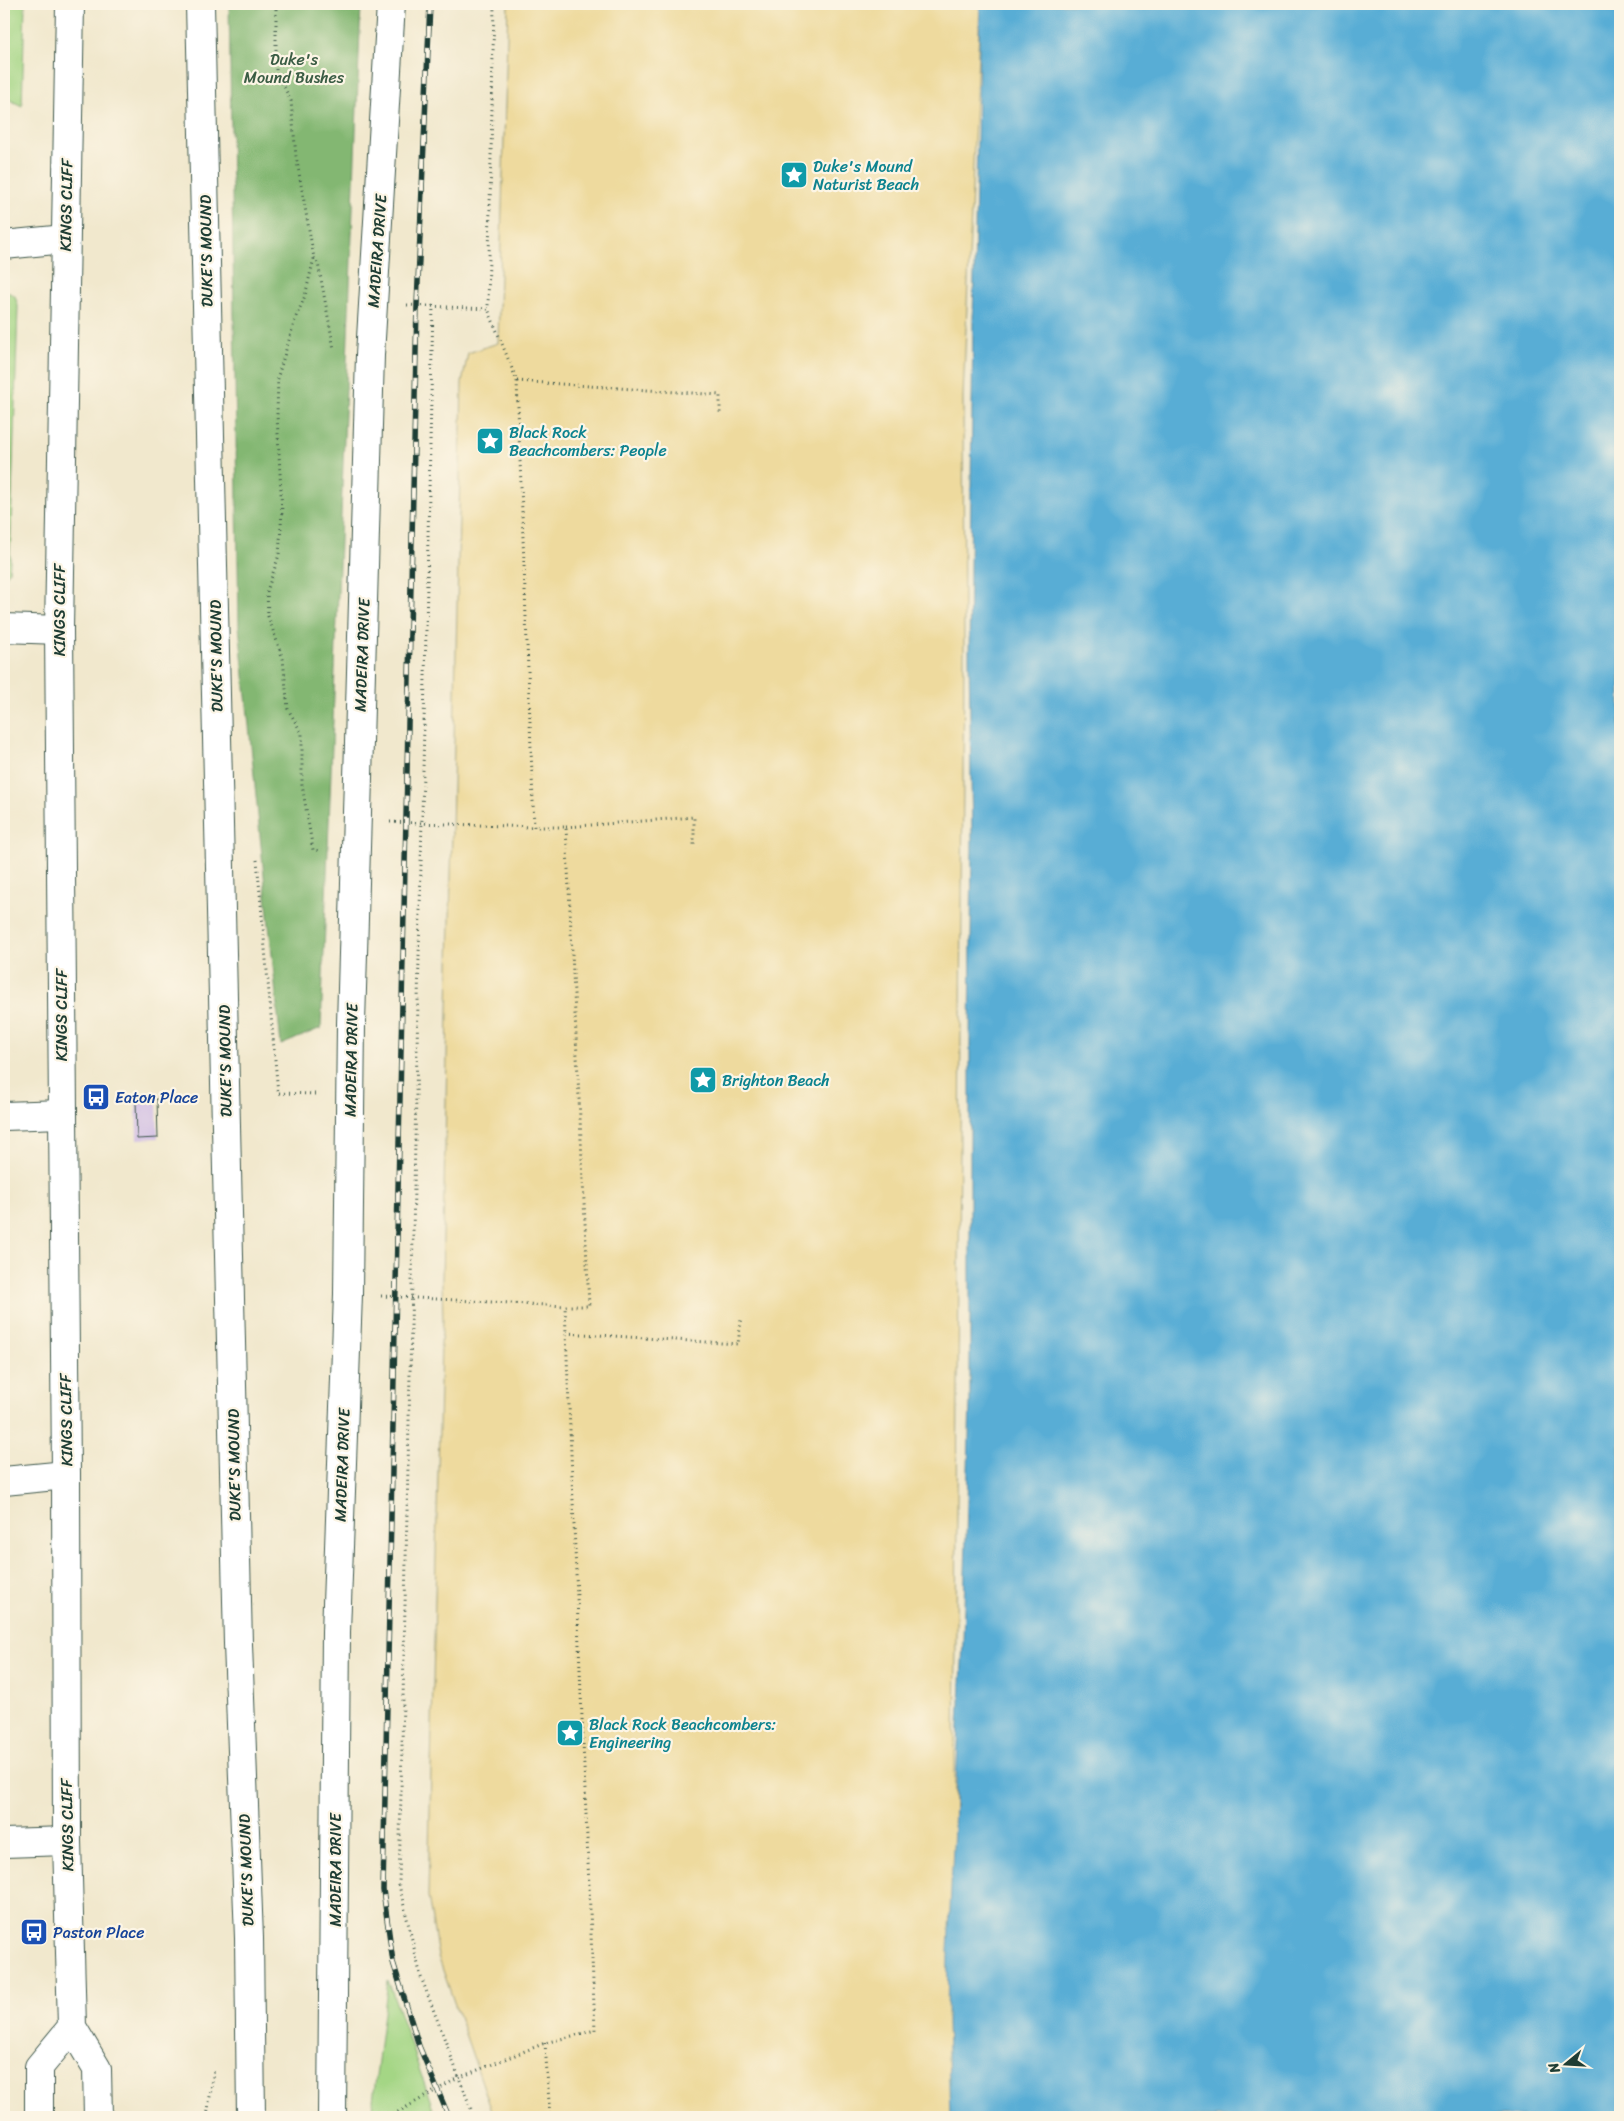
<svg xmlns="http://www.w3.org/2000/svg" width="1624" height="2121" viewBox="0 0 1624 2121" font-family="Sriracha,sans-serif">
	<rect width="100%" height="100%" fill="#fcf5e5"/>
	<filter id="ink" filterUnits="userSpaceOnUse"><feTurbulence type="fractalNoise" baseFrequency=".02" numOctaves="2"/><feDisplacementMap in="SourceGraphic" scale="10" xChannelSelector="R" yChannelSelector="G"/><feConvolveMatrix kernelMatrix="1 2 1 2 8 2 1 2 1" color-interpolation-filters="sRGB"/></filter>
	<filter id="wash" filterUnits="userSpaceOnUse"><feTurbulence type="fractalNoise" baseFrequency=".0096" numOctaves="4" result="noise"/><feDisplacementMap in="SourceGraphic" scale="20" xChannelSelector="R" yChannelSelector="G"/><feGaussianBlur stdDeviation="1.12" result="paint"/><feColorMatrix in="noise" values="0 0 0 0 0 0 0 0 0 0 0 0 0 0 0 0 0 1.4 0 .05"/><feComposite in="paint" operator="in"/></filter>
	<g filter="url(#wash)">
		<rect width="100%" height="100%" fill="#f1e8cd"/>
		<path fill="#a4d685" stroke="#628a5c" d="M4 4H25L22 106 4 97Z
			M4 290 15 296 18 306 10 562 9 572 4 578Z
			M388 1980 436 2117H371Z"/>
		<path fill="#83b772" stroke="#517a53" d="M229 4H361L321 1028 281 1045 239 626Z"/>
		<path fill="#eeda9e" stroke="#868c69" d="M508 4H980L963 397 964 655 952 2117H494L438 1956 428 1896 441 1344 443 1321 442 1281 462 383 468 353 498 343Z"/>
		<path fill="#58add5" stroke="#3c7584" d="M980 4H1620V2117H950L947 2022 948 1950 963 1642 970 1400V1041L972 838 969 657 973 321Z"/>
		<g id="blocks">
			<path fill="#cdb9e4" d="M157 1099 158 1138 137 1139 136 1100Z"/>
		</g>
	</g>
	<g filter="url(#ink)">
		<use href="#blocks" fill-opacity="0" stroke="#3e574b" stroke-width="1"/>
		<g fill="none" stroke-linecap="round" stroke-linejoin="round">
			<g stroke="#3e574b" stroke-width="30">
				<path id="minor" d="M200 4 238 1644 249 1938 251 2117
					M4 245 65 239
					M4 628 59 630
					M4 1116 62 1114
					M4 1481 66 1475
					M4 1843 67 1841
					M332 2117 336 1632 348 1294 351 1024 370 355 391 4"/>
			</g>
			<g stroke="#3e574b" stroke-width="30">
				<path id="major" d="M70 4 59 630 66 1475 67 1841 72 2027 97 2069 98 2117
					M39 2117V2067L72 2027"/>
			</g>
			<path stroke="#3e574b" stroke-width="3" stroke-dasharray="1 4" stroke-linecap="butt" d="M276 4V70L291 101 296 156 314 258 305 296 296 317 278 376 277 415 282 512 279 555 267 591 268 616 283 659 288 709 302 734V785L313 850 321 851
				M314 258 318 263 334 349
				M407 305 488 309 494 4
				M433 305 399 1885 421 1977 474 2117
				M517 381 720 395V416
				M390 822 534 827
				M566 827 694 817V847
				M257 860 278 1093 315 1094
				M381 1296 565 1306
				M566 1333 738 1344 741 1320
				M545 2043 550 2117
				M207 2117 214 2069
				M389 2117 458 2078 545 2043 595 2030 566 1333 565 1306H589L566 827H534L517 381 488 309"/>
			<use href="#minor" stroke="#fff" stroke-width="28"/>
			<use href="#major" stroke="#fff" stroke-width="28"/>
			<g stroke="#1f3d34" stroke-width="5.5">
				<path id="rail" d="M430 4 417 305 383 1890 393 1962 419 2046 449 2117"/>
			</g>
			<use href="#rail" stroke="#fcf5e5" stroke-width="4" stroke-dasharray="11" stroke-linecap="butt"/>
		</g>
	</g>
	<defs>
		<g id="sight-square" transform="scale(1.4375)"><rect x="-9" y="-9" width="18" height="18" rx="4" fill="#0f9aa8" stroke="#fcf5e5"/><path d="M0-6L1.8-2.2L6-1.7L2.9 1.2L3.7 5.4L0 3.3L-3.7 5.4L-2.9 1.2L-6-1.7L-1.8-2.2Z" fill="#fff"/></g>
		<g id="bus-square" transform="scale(1.4375)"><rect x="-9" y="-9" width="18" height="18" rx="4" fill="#1a4fb4" stroke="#fcf5e5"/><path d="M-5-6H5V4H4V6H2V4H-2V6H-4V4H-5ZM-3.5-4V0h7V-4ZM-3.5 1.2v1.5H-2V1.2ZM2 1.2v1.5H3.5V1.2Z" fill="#fff"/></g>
	</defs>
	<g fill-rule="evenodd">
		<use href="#sight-square" x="794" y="175"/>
		<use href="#sight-square" x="490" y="441"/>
		<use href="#sight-square" x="703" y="1080"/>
		<use href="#bus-square" x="96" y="1097"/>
		<use href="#sight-square" x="570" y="1733"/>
		<use href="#bus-square" x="34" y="1932"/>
	</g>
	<g text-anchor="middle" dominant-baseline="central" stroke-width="4.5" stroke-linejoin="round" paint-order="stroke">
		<g font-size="16" fill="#3a5c44" stroke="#fcf5e5">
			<text x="294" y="59">Duke's<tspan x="294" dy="18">Mound Bushes</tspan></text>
		</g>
		<g font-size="16" fill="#0d838f" stroke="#fcf5e5" text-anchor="start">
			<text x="813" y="166">Duke's Mound<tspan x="813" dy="18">Naturist Beach</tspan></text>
			<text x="509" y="432">Black Rock<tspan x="509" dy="18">Beachcombers: People</tspan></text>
			<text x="722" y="1080">Brighton Beach</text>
			<text x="589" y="1724">Black Rock Beachcombers:<tspan x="589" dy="18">Engineering</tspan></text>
		</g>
		<g font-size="16" fill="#1f3d34" stroke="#fcf5e5">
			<text transform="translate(66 205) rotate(-89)">KINGS CLIFF</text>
			<text transform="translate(206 251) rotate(-91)">DUKE'S MOUND</text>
			<text transform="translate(377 251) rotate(-86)">MADEIRA DRIVE</text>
			<text transform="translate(59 610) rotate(-90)">KINGS CLIFF</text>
			<text transform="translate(362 655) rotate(-88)">MADEIRA DRIVE</text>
			<text transform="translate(216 656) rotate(-91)">DUKE'S MOUND</text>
			<text transform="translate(61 1015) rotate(-90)">KINGS CLIFF</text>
			<text transform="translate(351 1060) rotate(-89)">MADEIRA DRIVE</text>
			<text transform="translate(225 1061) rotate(-91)">DUKE'S MOUND</text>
			<text transform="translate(66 1420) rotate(-91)">KINGS CLIFF</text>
			<text transform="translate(234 1465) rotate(-91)">DUKE'S MOUND</text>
			<text transform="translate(342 1465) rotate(-88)">MADEIRA DRIVE</text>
			<text transform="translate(67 1825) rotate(-91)">KINGS CLIFF</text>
			<text transform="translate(246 1870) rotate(-92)">DUKE'S MOUND</text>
			<text transform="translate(335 1870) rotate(-90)">MADEIRA DRIVE</text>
		</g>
		<g font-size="16" fill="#164399" stroke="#fcf5e5" text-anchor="start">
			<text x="115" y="1097">Eaton Place</text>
			<text x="53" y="1932">Paston Place</text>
		</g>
	</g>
	<rect width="1624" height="2121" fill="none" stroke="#fcf5e5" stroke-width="20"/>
	<g transform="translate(1566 2064) rotate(252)" stroke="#fcf5e5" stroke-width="4" paint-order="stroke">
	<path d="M0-4L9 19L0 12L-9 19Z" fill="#1f3d34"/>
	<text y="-8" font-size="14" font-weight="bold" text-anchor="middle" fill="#1f3d34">N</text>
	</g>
</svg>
